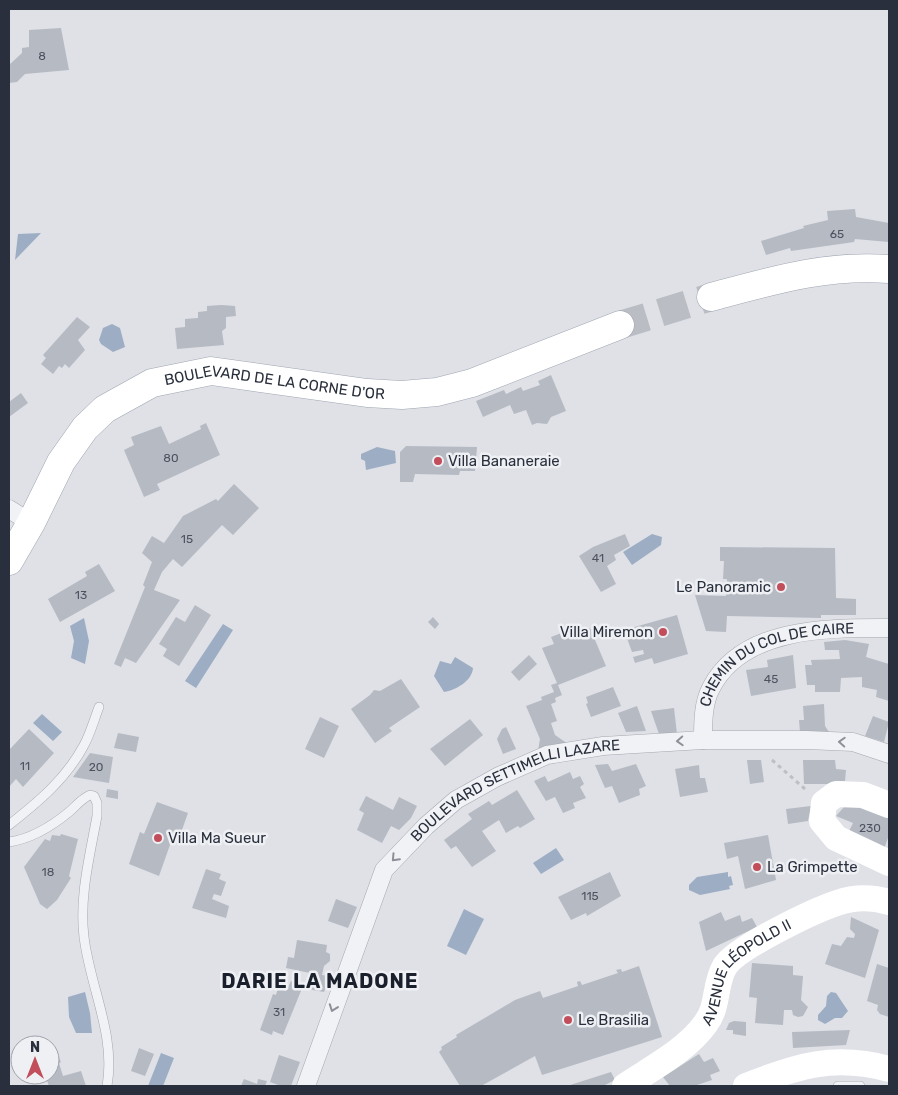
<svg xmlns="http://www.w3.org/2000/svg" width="898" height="1095" viewBox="0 0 898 1095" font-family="Rubik,sans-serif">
	<rect width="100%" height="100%" fill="#dfe1e7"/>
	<path fill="#9daec4" d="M41 233 15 260 18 234Z
		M112 324 120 328 125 347 113 352 101 344 99 340 103 328Z
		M377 447 395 451 396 463 366 470 365 461 361 459V454Z
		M652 534 662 537 661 545 632 565 623 552Z
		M84 618 89 641 85 664 71 658 74 641 70 626Z
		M223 624 233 630 196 688 185 681Z
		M455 657 473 668C472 681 456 690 444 692L434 676 440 661 451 664Z
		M42 714 62 732 53 741 33 723Z
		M556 848 564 860 541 874 533 863Z
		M728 872V877L731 876 733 885 729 886 730 889 700 895 689 890V885L697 877Z
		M464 909 484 919 466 955 447 946Z
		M85 992 90 1013 92 1033H76L69 1017 68 997Z
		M831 992 836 993 848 1011 842 1018H835L825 1024 818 1020V1015L826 1006 827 996Z
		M161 1053 174 1058 163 1086H148Z"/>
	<path fill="#b6bac3" d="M61 28 69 70 25 74 17 82 9 83V65L22 53V48L29 47V30Z
		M855 209 856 217 889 223V242L855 239 854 242 791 251 790 248 766 255 761 241 804 228 803 226 828 220 827 211Z
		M221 305 235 306 236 316 226 317V328L222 331 224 345 177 349 175 328 185 327V319L198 318V312L207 311V306Z
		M77 317 90 327 78 340 85 350 69 368 65 364 62 368 59 366 53 374 41 364 46 358 43 355Z
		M551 375 566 411 551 417 547 424 537 423 532 425 526 410 514 414 510 405 483 417 476 401 504 390 506 394 521 387 523 391 540 385 538 381Z
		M21 393 28 403 9 417V402Z
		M206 423 220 455 157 484 160 490 144 497 124 450 134 445 131 437 161 426 169 444 201 429 200 426Z
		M406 446 477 447 475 471H460L459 475 415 474 413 482H400V452Z
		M234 484 259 508 233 535 222 525 182 567 173 559 162 572 154 590 180 600 136 663 125 658 121 667 114 664 145 587 143 585 152 562 142 553 152 536 164 543 183 516 216 499 218 501Z
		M625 534 630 546 614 555 616 560 607 566 616 584 601 592 579 556 593 547Z
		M720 547 835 548 836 598 856 599V615H821V618L727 616 726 632 706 631 695 595 726 596 727 579H723L724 561H720Z
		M99 564 115 591 60 622 48 599 87 576 85 572Z
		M195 605 211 615 179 666 163 656 167 649 159 644 176 617 185 622Z
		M677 615 688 654 654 664 652 658 635 663 633 657 644 654 643 650 632 652 624 630Z
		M433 617 439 624 435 629 428 622Z
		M590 628 606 666 558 685 562 695 555 698 556 702 551 704 557 721 551 723 555 735 568 744 538 751 540 739 526 706 542 700 541 697 554 692 551 685 557 683 542 648 554 644 551 637 564 632 566 638Z
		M845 640 869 644 866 657 889 664V701L876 697 877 690 862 687V677L841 678 840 692H815V685H807L805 665H812L811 660 840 659 839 650H825L824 642Z
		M529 655 537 664 519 681 511 672Z
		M793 655 796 688 751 696 746 670 768 667 767 660Z
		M401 679 420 707 389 728 392 731 375 743 351 709 370 695 374 690 380 691Z
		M613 687 621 706 591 717 586 704 588 703 586 697Z
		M824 704 825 726 829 732H800L799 720H804L803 706Z
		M637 706 646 731 626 732 618 713Z
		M674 708 677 734H659L651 711Z
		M873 716 889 722 884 742 865 736Z
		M320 717 339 726 324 758 305 749Z
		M470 719 483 735 445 766 430 749Z
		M506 727 516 749 503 754 497 739 502 729Z
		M29 729 54 753 23 787 16 779 9 787V750Z
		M118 733 139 737 136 752 114 748Z
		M90 753 113 757 109 783 73 777Z
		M747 760H761L764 782 750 784Z
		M803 760H835L836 769 846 770 845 781H834L835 784H804Z
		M608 764 612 771 636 764 646 786 639 789 640 795 619 803 612 786 605 788 595 765Z
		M699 765 700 778H705L708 792 680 797 675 769Z
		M570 772 573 779 580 776 584 784 580 787 586 798 573 803 575 808 563 813 555 797 546 801 534 781 545 776 548 782Z
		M107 789 118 791V799L106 797Z
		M517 790 535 819 520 828 518 826 506 833 499 820 482 831 496 851 472 867 456 846 451 849 444 840 472 819 468 814 489 801 492 805Z
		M366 796 393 810 399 797 417 806 411 818 399 830 391 826 382 843 357 830 364 813 359 810Z
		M157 802 188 813 177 844 171 842 159 876 129 864 140 832 144 834Z
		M855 805 889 818V835L884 849 848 833 853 823 836 816 844 807Z
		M811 806 808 821 788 824 786 809Z
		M61 834 78 839 69 876 71 878 57 900 47 909 40 904 24 867 45 839 50 841 52 835 60 836Z
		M768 835 776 880 745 889 738 856 727 859 724 843Z
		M206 869 221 874 219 879 226 882 221 896 214 894 212 899 229 906 226 918 192 908Z
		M610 872 621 896 587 916 586 913 571 920 558 897Z
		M336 899 357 907 348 928 328 921Z
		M721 912 725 921 740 915 742 922 752 918 757 927 706 951 699 922Z
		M851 917 879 930 865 978 825 964 832 944 841 946 847 937 854 938 855 934 850 929Z
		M297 940 327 945 326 952 330 954V961L324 966 322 975 330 976 324 992 307 989 310 973 286 968 288 957 294 958Z
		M752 963 793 966V975L803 976 801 1000 808 1007 803 1016 798 1017 793 1015 792 1010H784L783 1025 755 1023 757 998 749 997Z
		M877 964 889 968V1017L880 1014 877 1010 878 1005 867 1001Z
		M639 966 662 1037 542 1075 535 1056 481 1086H460L439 1052 442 1049 441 1047 457 1037 456 1035 515 1000 540 991 543 998 578 986 577 982 580 981 582 985 618 973 616 970 621 969 622 972Z
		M291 981 303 986 283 1035 273 1031 272 1035 260 1030 273 994 276 995 278 988 286 991Z
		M734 1021 746 1022V1036L733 1034V1030H726L729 1023Z
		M850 1030 846 1045 793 1048 792 1032Z
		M139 1048 154 1054 145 1076 131 1071Z
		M699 1054 704 1062 713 1058 720 1071 710 1075 712 1080 694 1086H670L663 1077Z
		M279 1055 300 1062 291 1086H281L270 1082Z
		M59 1058 61 1062 59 1063 63 1076 81 1071 86 1086H49L45 1075H50V1062Z
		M611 1072 615 1080 603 1086H567Z
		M244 1079 257 1084 258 1079 267 1081 265 1086H241Z"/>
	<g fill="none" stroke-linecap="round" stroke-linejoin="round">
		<path stroke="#bbbdc5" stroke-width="28" stroke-dasharray="28 14" stroke-linecap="butt" d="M620 325 711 297"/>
		<g stroke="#a5a8b0" stroke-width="10">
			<path id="lane" d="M9 825C38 802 65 780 83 747 90 735 94 720 99 707
				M9 842C30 839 52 826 69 812 76 806 81 799 90 795L94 796 97 803V816C90 855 79 897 84 937 90 987 116 1035 107 1086
				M838 1086H860"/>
		</g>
		<g stroke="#a5a8b0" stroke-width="19">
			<g id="street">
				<path d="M9 509 31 523"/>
				<path id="s1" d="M703 740C703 723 703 703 711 688 743 626 830 628 889 628"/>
				<path id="s2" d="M306 1086 384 870 426 826 456 800 497 777 547 755 603 746 703 740H807L853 742 889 754"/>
			</g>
		</g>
		<g stroke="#9fa5b1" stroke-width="29">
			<g id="primary">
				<path d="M711 297C771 281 826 264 889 269"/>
				<path id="s4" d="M9 561 31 523 61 462 85 428 105 409 152 383 211 371 367 393 402 395 437 392 472 383 620 325"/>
			</g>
		</g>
		<path stroke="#bdbfc5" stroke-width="3" stroke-dasharray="4 4" stroke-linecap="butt" d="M772 760 805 789"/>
		<use href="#lane" stroke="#f1f2f5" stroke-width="9"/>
		<use href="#street" stroke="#f1f2f5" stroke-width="18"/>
		<g stroke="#fff" stroke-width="26">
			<path d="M889 805 863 795 836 794 824 803 822 821 836 838 889 863"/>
			<path id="s3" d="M625 1086C652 1068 687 1050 706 1023 719 1006 714 984 725 966 738 947 813 911 837 903 854 897 872 897 889 902"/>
			<path d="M746 1086C797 1066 834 1054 889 1069"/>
		</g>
		<use href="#primary" stroke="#fff" stroke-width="28"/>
	</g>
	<defs><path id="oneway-chevron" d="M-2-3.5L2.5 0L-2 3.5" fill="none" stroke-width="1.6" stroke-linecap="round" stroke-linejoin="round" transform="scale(1.25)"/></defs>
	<g stroke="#8d9098">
		<use href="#oneway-chevron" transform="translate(680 741) rotate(177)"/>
		<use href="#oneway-chevron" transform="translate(842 742) rotate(-177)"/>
		<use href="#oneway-chevron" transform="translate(395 858) rotate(133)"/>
		<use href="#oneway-chevron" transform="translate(333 1008) rotate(110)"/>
	</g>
	<g fill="#c14e5a" stroke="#eef0f4" stroke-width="2">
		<circle cx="438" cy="461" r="5"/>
		<circle cx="781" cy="587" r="5"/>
		<circle cx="663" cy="632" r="5"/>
		<circle cx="158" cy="838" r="5"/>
		<circle cx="757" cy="867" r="5"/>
		<circle cx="568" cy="1020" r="5"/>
	</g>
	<g text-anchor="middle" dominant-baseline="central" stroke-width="5" stroke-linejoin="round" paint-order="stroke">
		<g font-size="12" fill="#4c525e">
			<text x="42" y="56">8</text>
			<text x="837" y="234">65</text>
			<text x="171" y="458">80</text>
			<text x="187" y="539">15</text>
			<text x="598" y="558">41</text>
			<text x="81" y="595">13</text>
			<text x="771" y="679">45</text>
			<text x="25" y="766">11</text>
			<text x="96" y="767">20</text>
			<text x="870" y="828">230</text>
			<text x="48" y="872">18</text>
			<text x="590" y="896">115</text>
			<text x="279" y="1012">31</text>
		</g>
		<g font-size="15" fill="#292f3c" stroke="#eef0f4">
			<text stroke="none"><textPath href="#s4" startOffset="359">BOULEVARD DE LA CORNE D'OR</textPath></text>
			<text stroke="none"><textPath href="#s1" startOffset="125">CHEMIN DU COL DE CAIRE</textPath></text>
			<text stroke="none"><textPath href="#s2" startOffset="389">BOULEVARD SETTIMELLI LAZARE</textPath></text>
			<text stroke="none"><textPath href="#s3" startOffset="172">AVENUE LÉOPOLD II</textPath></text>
		</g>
		<g font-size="15" fill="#292f3c" stroke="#eef0f4" text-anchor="start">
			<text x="448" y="461">Villa Bananeraie</text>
			<text x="771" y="587" text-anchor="end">Le Panoramic</text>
			<text x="653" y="632" text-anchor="end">Villa Miremon</text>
			<text x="168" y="838">Villa Ma Sueur</text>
			<text x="767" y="867">La Grimpette</text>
			<text x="578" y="1020">Le Brasilia</text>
		</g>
		<g font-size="20" font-weight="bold" letter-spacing="1" fill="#1b202d" stroke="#eef0f4">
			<text x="320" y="981">DARIE LA MADONE</text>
		</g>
	</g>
	<rect width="898" height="1095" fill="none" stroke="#292f3c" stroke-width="20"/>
	<g transform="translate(35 1060)"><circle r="24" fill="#eef0f4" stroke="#9fa3aa"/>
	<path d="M0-4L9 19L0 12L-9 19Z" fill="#c14e5a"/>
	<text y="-8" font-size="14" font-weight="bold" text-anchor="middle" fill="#292f3c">N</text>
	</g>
</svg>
